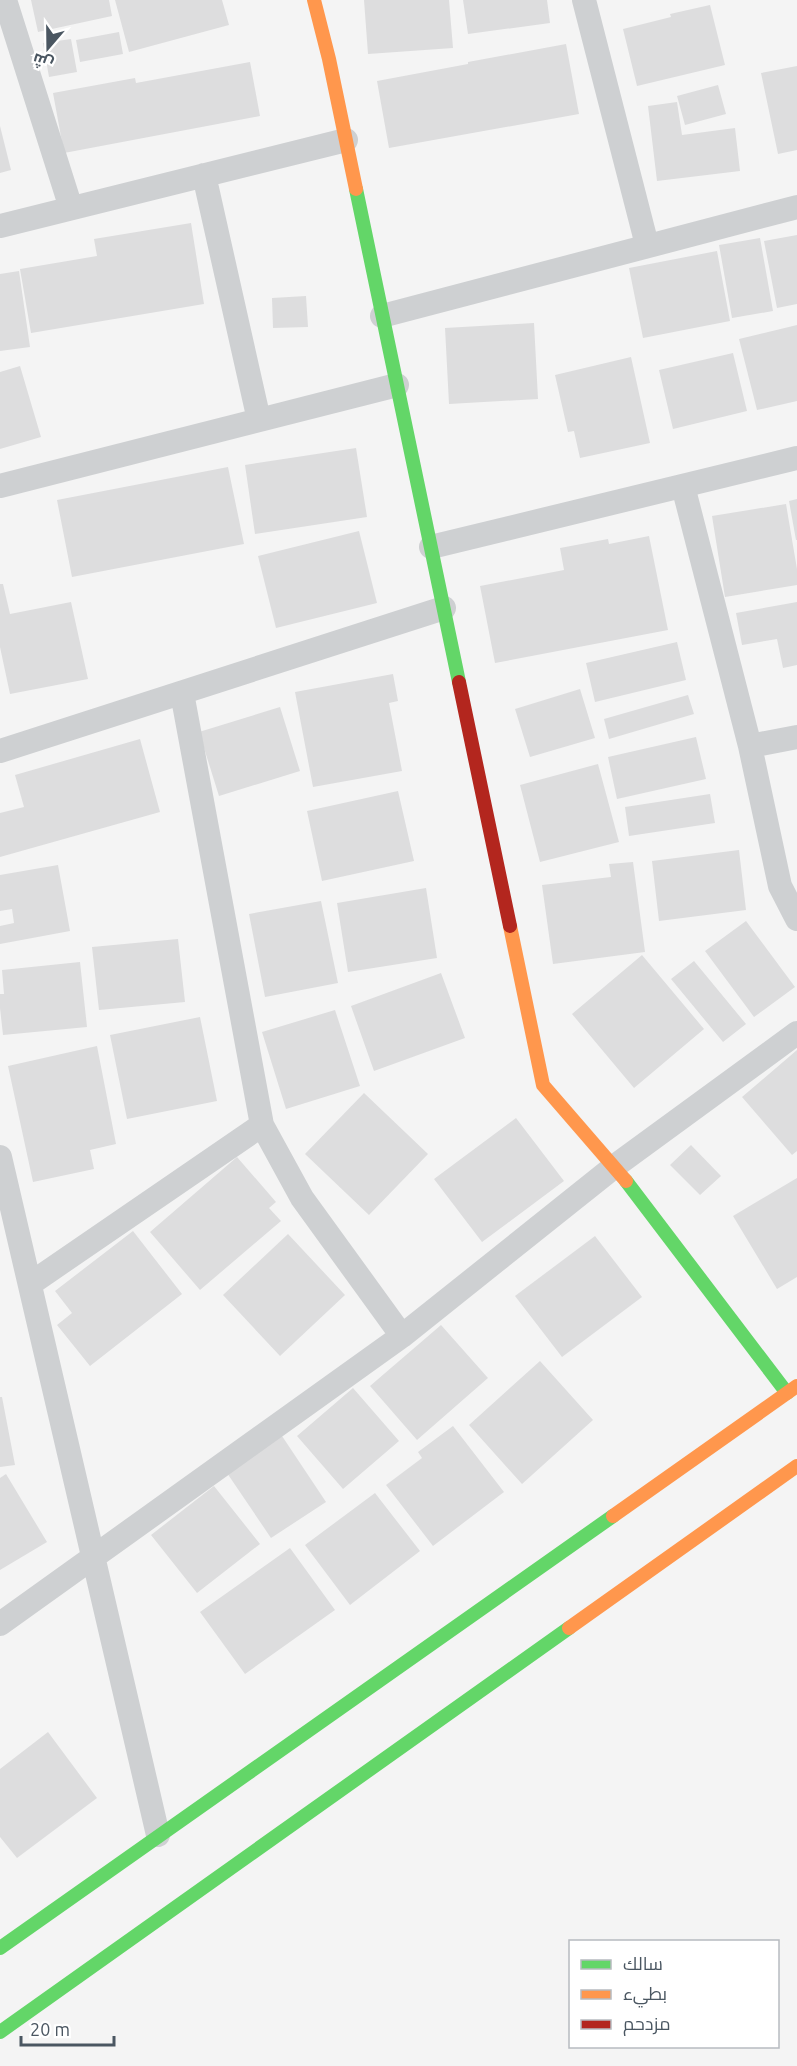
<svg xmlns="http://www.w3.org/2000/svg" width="797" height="2066" viewBox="0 0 797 2066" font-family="Ubuntu,Cairo,sans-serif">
	<rect width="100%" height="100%" fill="#f4f4f4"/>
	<path fill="#ddddde" d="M31 0H109L112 16 38 32Z
		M115 0H222L229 25 129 52Z
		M364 0H449L453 48 368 54Z
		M463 0H547L550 23 468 34Z
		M710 5 725 65 637 86 623 29 671 17 670 14Z
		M119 32 123 54 80 62 76 40Z
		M71 39 77 72 49 77 43 43Z
		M566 44 579 114 389 148 377 81 468 64V62Z
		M250 62 260 116 64 153 53 93 135 78 136 83Z
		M797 66V150L778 154 761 73Z
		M718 85 726 114 685 125 677 96Z
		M677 102 682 135 735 128 740 171 657 181 648 106Z
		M0 126 11 170 0 173Z
		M191 223 204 304 31 333 20 269 97 256 94 239Z
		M797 235V304L777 308 764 241Z
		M760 238 773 311 732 318 719 245Z
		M717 251 730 321 643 338 629 268Z
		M19 271 30 347 0 351V274Z
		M306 296 308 327 273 328 272 298Z
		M534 323 538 399 449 404 445 328Z
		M797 325V401L757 410 739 339Z
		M733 353 747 411 673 429 659 370Z
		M631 357 650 443 580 458 574 431 568 432 555 375Z
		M20 366 41 437 0 449V372Z
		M356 448 367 517 255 534 245 465Z
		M228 467 244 544 72 577 57 500Z
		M797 499V540H796L789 501Z
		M786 504 797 569V585L725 597 712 516Z
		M359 531 377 603 276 628 258 556Z
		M649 536 668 630 495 663 480 586 564 570 560 548 608 539 609 544Z
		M0 584H3L10 614 71 602 88 679 10 694 0 647Z
		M797 602V665L783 668 777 639 742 645 736 613Z
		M677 642 686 680 595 702 586 663Z
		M393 674 398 701 389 703 402 771 313 787 295 692Z
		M580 689 595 738 530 757 515 709Z
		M688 695 694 714 609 739 604 719Z
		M280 707 300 771 219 796 199 732Z
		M696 737 706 779 617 799 608 757Z
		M140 739 160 812 0 857V813L24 807 15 775Z
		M598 764 619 842 540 862 520 785Z
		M398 791 414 861 322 881 307 811Z
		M710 794 715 823 629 836 625 807Z
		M739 850 746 910 659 921 652 861Z
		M633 862 645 952 553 964 542 885 611 877 609 864Z
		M58 865 70 931 0 944V926L14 923 12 909 0 911V875Z
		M426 888 437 958 348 972 337 903Z
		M321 901 338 983 265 997 249 914Z
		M746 921 795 987 754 1017 705 951Z
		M178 939 185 1002 99 1010 92 947Z
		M642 955 704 1029 634 1088 572 1014Z
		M694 961 746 1024 723 1042 671 979Z
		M80 962 87 1027 3 1035 0 1008V994H4L2 970Z
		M441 973 465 1038 374 1071 351 1006Z
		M335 1010 360 1086 286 1109 262 1032Z
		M200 1017 217 1101 127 1119 110 1035Z
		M97 1046 116 1144 90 1150 94 1169 33 1182 8 1066Z
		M797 1050V1151L792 1155 742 1097Z
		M364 1093 428 1154 369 1215 305 1154Z
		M516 1118 564 1181 482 1242 434 1179Z
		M691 1145 721 1176 700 1195 670 1165Z
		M237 1157 276 1202 269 1208 281 1221 200 1290 150 1232Z
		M797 1178V1277L777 1289 733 1216Z
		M133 1231 182 1294 90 1366 57 1325 72 1313 55 1291Z
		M288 1234 345 1295 280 1356 223 1295Z
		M595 1236 642 1297 562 1357 515 1296Z
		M441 1325 488 1378 417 1440 370 1386Z
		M540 1361 593 1420 522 1484 469 1425Z
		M353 1388 399 1441 343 1489 297 1436Z
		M0 1397H2L15 1465 0 1467Z
		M453 1426 504 1492 433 1546 386 1485 422 1458 418 1452Z
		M282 1436 326 1502 271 1538 227 1473Z
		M6 1474 47 1542 0 1570V1478Z
		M214 1486 260 1544 197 1593 151 1535Z
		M375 1493 420 1551 350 1605 305 1545Z
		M290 1548 335 1610 245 1674 200 1612Z
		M48 1732 97 1798 17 1858 0 1837V1769Z"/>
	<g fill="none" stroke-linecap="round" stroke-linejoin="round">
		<path stroke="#ced0d2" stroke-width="24" d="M5 0 71 208
			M584 0 647 245
			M204 175 259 420
			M0 226 346 140
			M382 316 797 207
			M0 486 397 385
			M683 486 750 746 780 886 797 919
			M431 547 797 458
			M182 693 262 1125 302 1198 402 1336
			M750 746 797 737
			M0 751 444 608
			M0 1157 158 1835
			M30 1284 262 1125
			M0 1624 402 1336 615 1166 797 1033"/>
		<path stroke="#63d668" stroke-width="14" d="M356 189 459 682
			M626 1181 787 1393
			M0 1948 613 1516
			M0 2032 569 1628"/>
		<path stroke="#ff974d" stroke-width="14" d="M314 0 329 59 356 189
			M510 926 543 1085 626 1181
			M613 1516 797 1386
			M569 1628 797 1466"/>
		<path stroke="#b3261e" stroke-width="14" d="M459 682 510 926"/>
	</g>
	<rect x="569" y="1940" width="210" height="108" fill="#ffffff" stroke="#b7bbc0" stroke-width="1.5"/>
	<rect x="581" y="1960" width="30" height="9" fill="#63d668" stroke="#b7bbc0" stroke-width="1.5"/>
	<text x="623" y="1970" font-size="18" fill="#4a5661">سالك</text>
	<rect x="581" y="1990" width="30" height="9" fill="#ff974d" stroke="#b7bbc0" stroke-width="1.5"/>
	<text x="623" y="2000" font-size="18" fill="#4a5661">بطيء</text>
	<rect x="581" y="2020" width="30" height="9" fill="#b3261e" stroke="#b7bbc0" stroke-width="1.5"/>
	<text x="623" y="2030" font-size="18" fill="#4a5661">مزدحم</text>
	<g transform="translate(48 48) rotate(200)" stroke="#ffffff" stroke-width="4.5" paint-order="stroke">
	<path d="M0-4.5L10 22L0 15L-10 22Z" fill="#4a5661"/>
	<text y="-9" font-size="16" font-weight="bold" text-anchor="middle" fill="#4a5661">ش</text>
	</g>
	<path d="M21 2036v9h93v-9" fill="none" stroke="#4a5661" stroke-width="3"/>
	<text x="30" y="2036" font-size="18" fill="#4a5661" stroke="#ffffff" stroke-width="4.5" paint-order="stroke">20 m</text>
</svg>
